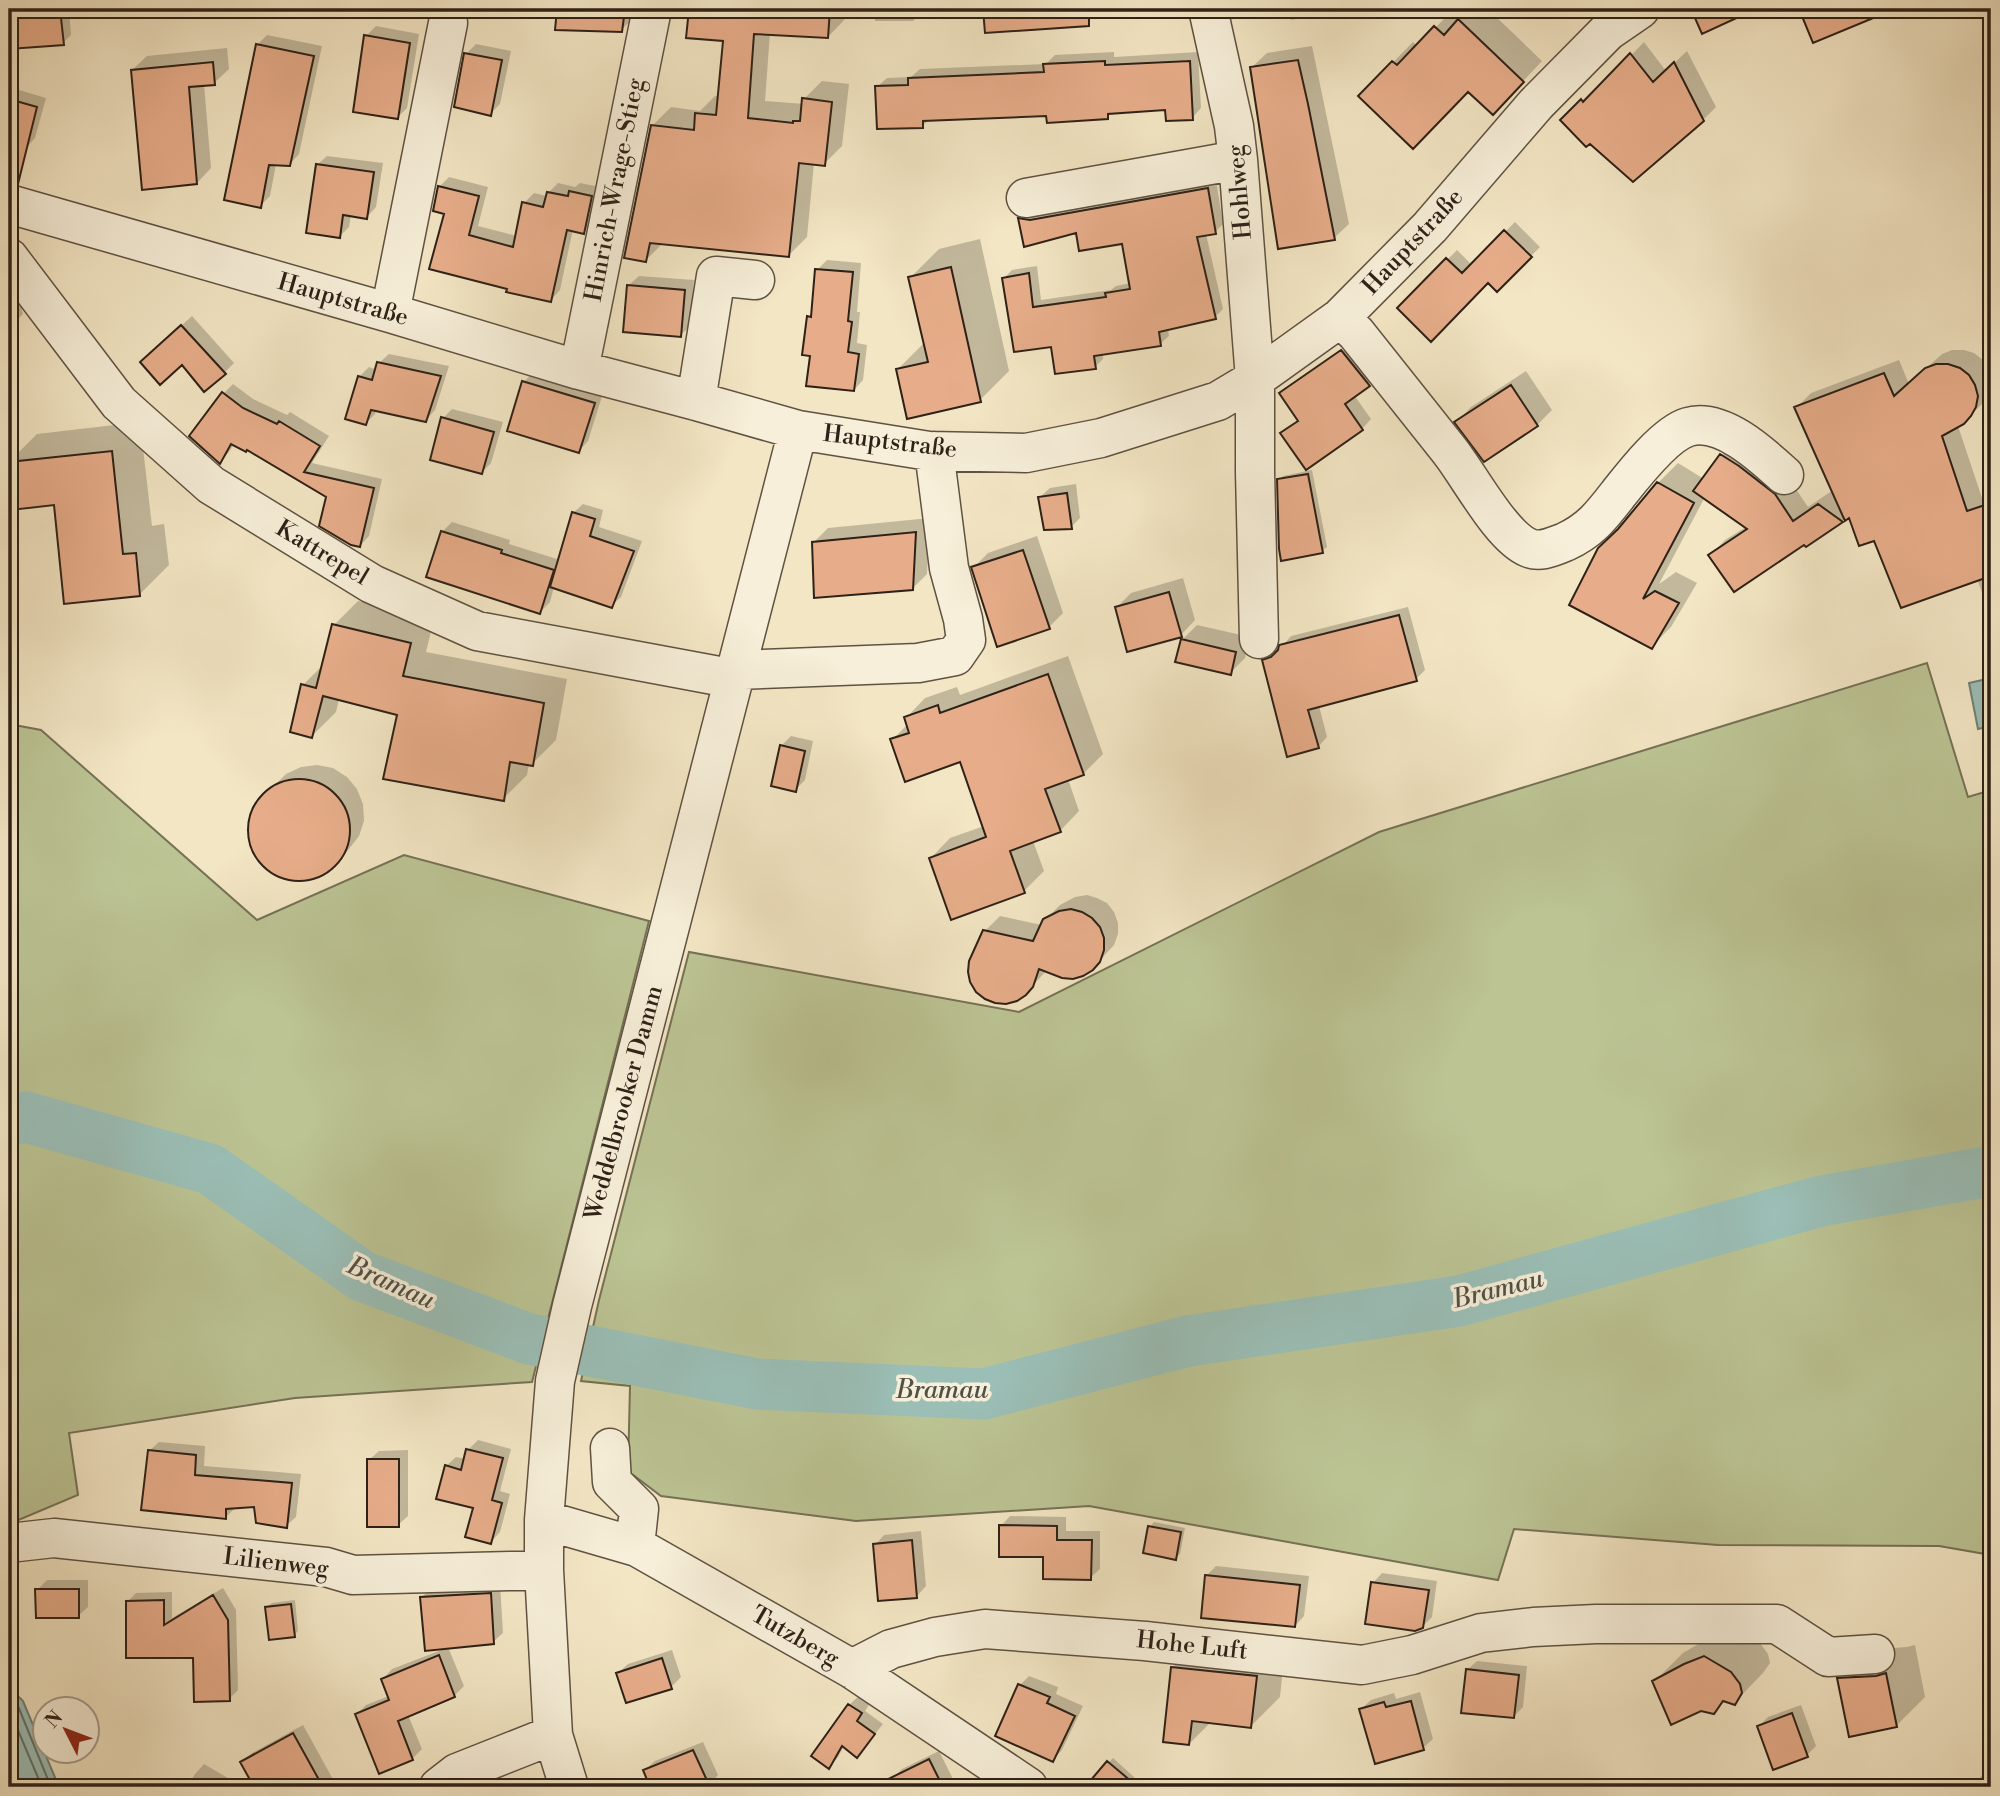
<svg xmlns="http://www.w3.org/2000/svg" width="2000" height="1796" viewBox="0 0 2000 1796" font-family="'Libre Bodoni',serif">
	<rect width="100%" height="100%" fill="#f3e6c4"/>
	<filter id="stains"><feTurbulence type="fractalNoise" baseFrequency=".00286" numOctaves="4"/><feColorMatrix values="0 0 0 0 .2 0 0 0 0 .09 0 0 0 0 .02 0 0 0 .5 -.17"/></filter>
	<radialGradient id="worn" r=".72"><stop offset=".6" stop-color="#630" stop-opacity="0"/><stop offset="1" stop-color="#630" stop-opacity=".3"/></radialGradient>
	<path fill="#bcc494" stroke="#757256" stroke-width="2" d="M1927 663 1968 797 1991 790V1555L1939 1546 1718 1545 1514 1529 1498 1580 1089 1506 856 1521 661 1496 628 1471 630 1386 581 1381 599 1300 689 952 1019 1012 1379 832Z
		M9 724 41 730 257 920 404 855 649 921 532 1382 295 1398 69 1433 78 1495 9 1524Z"/>
	<path fill="#9bbfb7" stroke="#6f8077" stroke-width="2" d="M1991 678V726L1978 729 1969 683Z
		M9 1687 23 1701 59 1787H9Z"/>
	<path fill="#0003" d="M9 9H69L71 35 63 43 17 47 9 53Z
		M480 9H635L634 18 621 30 558 17 480 11Z
		M690 9H851L846 14V18L828 37 770 33 765 101 804 104V99L822 81 849 84 842 146 824 164 814 163 807 237 789 255 663 243 646 260 653 125 671 107 700 111 715 96H720L725 40 688 37Z
		M874 9H922V11L913 21H875Z
		M1289 9H1353L1291 20Z
		M1454 9H1457L1464 16 1471 9H1488L1542 61 1512 93 1469 90 1360 96 1413 42 1417 46Z
		M376 26 419 34 407 108 398 117 366 36Z
		M267 35 322 46 299 154 290 164H276L270 196 260 206 257 45Z
		M1644 42 1666 71 1687 51 1716 107 1703 120 1590 141 1562 120 1595 88 1597 90Z
		M476 44 511 51 500 104 490 114 466 54Z
		M1312 46 1349 224 1334 238 1252 67 1267 53Z
		M227 48 229 69 214 83 204 84 211 168 197 183 132 70 147 56Z
		M1114 52V57L1198 52 1201 108 1192 118 1167 109 1112 112 1107 117 1048 114 930 119 922 126 877 87 887 78 911 77 920 69 1046 64 1055 55Z
		M9 87 46 98 35 138 26 148 9 143Z
		M327 156 383 163 376 207 367 217 351 215 349 227 340 236 317 165Z
		M449 177 488 187 478 226 517 236 524 203 534 193 547 196 548 193 558 183 575 187 580 183 600 187 593 222 584 232 573 229 560 290 551 300 509 288 446 212 439 187Z
		M1216 180 1223 224 1215 232 1206 234 1223 309 1215 317 1168 328 1169 336 1160 344 1103 353V359L1095 367 1053 345 1004 278 1012 270 1037 266 1041 300 1111 290 1116 286 1131 283 1123 242 1020 219 1028 210Z
		M1515 222 1540 247 1497 290 1489 281 1399 308 1457 250 1472 265Z
		M980 239 1009 371 980 400 898 369 925 342 910 278 939 249Z
		M9 258 23 314 9 328Z
		M827 260 861 263 857 312H860L857 343 867 345 863 380 854 390 812 354 809 317 813 312 817 270Z
		M639 276 694 280 690 326 680 336 629 285Z
		M192 316 234 363 224 373 182 363 151 353Z
		M1350 346 1378 376 1354 395 1371 419 1362 429 1283 434 1299 419 1282 394 1290 385V388Z
		M1952 350H1964L1974 353 1983 360 1989 370 1991 379 1990 391 1986 400 1963 423 1958 426 1982 498 1991 494V610L1989 611 1977 579 1875 539 1850 515 1806 545 1805 543 1711 555 1725 540 1746 527 1705 497 1659 584 1676 572 1697 583 1671 627 1651 647 1624 524 1658 483 1678 463 1704 479 1722 455 1736 440 1790 480 1808 507 1833 490 1796 408 1811 393 1899 360 1909 384 1942 354Z
		M389 354 449 366 435 410 426 420 377 409 375 414 366 423 359 377 369 367 377 370 379 363Z
		M1526 371 1552 410 1537 425 1457 422 1471 407Z
		M533 372 603 393 588 441 579 451 524 382Z
		M233 384 253 399 287 415 290 412 329 436 312 463 382 479 369 536 360 546 328 496 247 448 234 444 229 452 220 462 223 394Z
		M452 409 503 422 491 463 482 472 443 418Z
		M140 422 152 526 164 524 169 565 140 594 55 503 13 508 9 462 37 434Z
		M1312 470 1327 547 1322 551 1279 480 1283 476Z
		M1076 484 1080 518 1071 527 1040 497 1050 488Z
		M583 504 603 510 599 527 642 541 621 597 611 606 554 587 550 602 540 612 442 532 452 522 510 540 509 544 560 560 573 513Z
		M930 518 927 574 912 589 813 543 828 528Z
		M1037 536 1063 613 1049 627 973 568 988 553Z
		M1183 578 1195 620 1181 635 1116 608 1131 593Z
		M358 601 434 619 426 652 567 679 556 740 532 764H529L527 775 503 799 399 714 339 699 336 712 312 736 303 685 324 664 334 625Z
		M1408 607 1425 670 1416 679 1319 706 1327 737 1318 747 1264 661 1274 651 1280 649 1291 636Z
		M1197 625 1250 637 1245 658 1230 673 1183 639Z
		M1068 656 1103 754 1083 774 1068 779 1079 811 1060 831 1033 841 1044 871 1024 891 931 858 950 838 984 826 961 760 892 740 908 724 906 718 925 698 957 687 960 695Z
		M791 736 813 741 805 780 795 790 781 746Z
		M317 765 333 768 347 777 357 789 363 804 364 821 359 836 349 849 334 865 320 874 305 879H289L273 872 261 862 253 848 250 832 251 816 259 801 286 774 301 767Z
		M1087 895 1097 898 1107 903 1114 912 1118 923V934L1114 945 1092 969 1047 970 1025 994 985 931 1000 916 1042 925 1045 920 1060 905 1075 897Z
		M478 1440 511 1449 500 1491 510 1494 500 1532 491 1542 475 1507 446 1466 456 1457 466 1459 468 1450Z
		M159 1442 205 1446 204 1466 301 1474 296 1517 286 1526 255 1506 236 1507 226 1517 149 1451Z
		M408 1450V1516L398 1525 369 1460 379 1451Z
		M1010 1516 1066 1517V1531H1100V1569L1090 1578 1045 1556 1001 1526Z
		M1154 1522 1185 1528 1180 1554 1175 1558 1150 1527Z
		M921 1531 926 1586 917 1596 875 1545 884 1535Z
		M1216 1566 1309 1576 1304 1616 1295 1626 1206 1576Z
		M1382 1573 1437 1581 1432 1617 1422 1627 1373 1583Z
		M47 1580H88V1607L78 1616 37 1590Z
		M500 1584 503 1633 493 1642 448 1647 464 1686 454 1696 408 1715 422 1749 412 1759 357 1714 366 1705 389 1696 383 1679 392 1669 444 1649 422 1597 431 1588Z
		M223 1588 236 1610 238 1690 229 1699 195 1656 128 1601 136 1593 172 1592V1618Z
		M295 1600 298 1631 294 1635 267 1607 272 1603Z
		M1714 1635 1760 1643 1768 1654 1770 1663 1763 1673 1734 1703 1726 1700 1713 1712 1654 1682 1683 1653Z
		M1202 1638 1285 1648 1280 1697 1251 1726 1211 1722 1189 1744 1173 1667Z
		M1915 1645 1925 1697 1896 1726 1838 1679 1867 1650 1907 1647Z
		M672 1650 681 1677 671 1687 618 1673 628 1664Z
		M1477 1661 1527 1666 1523 1707 1514 1716 1467 1670Z
		M1029 1676 1058 1687 1056 1694 1083 1706 1062 1750 1053 1760 1020 1685Z
		M1420 1692 1433 1739 1423 1748 1361 1709 1371 1700 1394 1693 1396 1699Z
		M859 1696 870 1703 865 1711 883 1724 857 1756 844 1746 838 1757 829 1766 849 1705Z
		M1801 1705 1816 1746 1807 1755 1759 1726 1768 1717Z
		M303 1725 335 1783 331 1787H256L242 1762 252 1753Z
		M703 1742 718 1775 709 1785 702 1787H652L645 1770 655 1761Z
		M939 1751 957 1787H896L892 1779 902 1769Z
		M1113 1758 1144 1786 1143 1787H1105L1094 1779Z
		M204 1764 233 1781 229 1787H187L195 1774Z
		M1991 1766V1787H1972L1975 1783Z"/>
	<g fill="none" stroke-linecap="round" stroke-linejoin="round">
		<path stroke="#647067" stroke-width="2" d="M9 1697 18 1706 51 1787
			M9 1709 42 1787"/>
		<path stroke="#9bbfb7" stroke-width="51" d="M9 1120 26 1117 210 1169 362 1276 529 1339 757 1384 984 1394 1188 1341 1459 1301 1821 1201 1991 1171"/>
	</g>
	<path fill="#e7ad8a" stroke="#2e2117" stroke-width="2" d="M9 9H60L64 45 9 49Z
		M557 9H625L622 32 555 30Z
		M689 9H830L828 38 754 34 748 118 793 123V121H800L802 98 832 102 825 166 799 163 789 257 650 243 646 262 624 258 651 125 694 130 695 113 716 115 723 41 686 38Z
		M983 9H1089V26L985 33Z
		M1691 9H1756L1702 34Z
		M1799 9H1895L1813 43Z
		M1458 19 1524 82 1493 115 1468 92 1413 149 1358 96 1392 61 1397 65 1434 26 1444 35Z
		M364 35 410 43 398 119 353 112Z
		M256 44 314 56 290 166 269 165 261 208 224 200Z
		M464 53 502 60 491 116 454 107Z
		M1630 53 1653 82 1674 62 1704 121 1633 182 1590 144 1586 147 1560 120 1581 99 1583 102Z
		M1298 60 1308 104 1335 240 1278 249 1250 67Z
		M1105 61V65L1190 61 1193 120 1166 121 1165 110 1108 114V119L1047 123 1046 116 923 121V128L877 129 875 86 908 85V78L1044 72 1043 64Z
		M213 62 215 85 189 87 197 184 142 190 131 70Z
		M9 99 37 107 18 184 9 183Z
		M316 164 374 172 367 219 343 215 340 238 306 233Z
		M438 186 479 196 469 235 513 247 522 202 543 207 547 192 568 196 569 191 592 196 584 234 567 230 551 302 506 292 507 289 429 269 444 214 433 211Z
		M1208 188 1216 234 1197 237 1216 319 1159 332 1161 346 1094 356 1096 369 1055 374 1051 347 1014 352 1002 278 1029 273 1033 307 1106 297 1105 293 1130 289 1122 244 1079 251 1076 233 1024 247 1018 218 1030 220Z
		M1504 230 1532 257 1497 292 1488 283 1431 342 1397 308 1446 258 1462 273Z
		M951 267 981 402 907 419 896 369 928 362 908 277Z
		M815 269 853 272 848 321 852 322 848 352 859 354 854 391 806 386 810 356 802 355 807 316 811 317Z
		M627 285 685 290 681 337 623 332Z
		M181 325 226 374 204 392 182 365 160 385 140 362Z
		M1341 350 1370 386 1345 404 1363 430 1306 470 1280 433 1298 421 1279 393Z
		M377 362 441 376 426 422 371 410 366 425 345 419 358 376 372 380Z
		M1936 364H1948L1960 368 1969 375 1975 385 1978 396 1976 407 1971 416 1964 424 1942 436 1967 511 1991 503V576L1901 608 1874 541 1859 546 1849 518 1845 521 1794 407 1884 373 1894 396 1925 368Z
		M522 381 595 403 579 453 507 431Z
		M1511 385 1538 426 1484 462 1454 422Z
		M222 392 243 408 277 424 279 421 320 446 304 472 374 488 360 547 351 545 319 526 326 497 247 450 246 452 231 444 220 464 189 436Z
		M441 417 494 432 482 474 430 460Z
		M112 451 123 554 136 553 140 596 64 604 54 505 11 510 9 462Z
		M1720 454 1739 466 1775 494 1793 521 1818 504 1843 522 1806 547 1804 545 1734 592 1708 555 1747 529 1693 491Z
		M1308 474 1323 553 1281 561 1279 549 1277 479Z
		M1657 482 1694 503 1643 599 1655 591 1679 603 1652 649 1569 605 1598 548 1618 529Z
		M1067 493 1072 529 1044 530 1038 497Z
		M572 512 595 519 590 536 634 551 612 608 550 587Z
		M441 531 502 550 501 553 554 570 540 614 426 577Z
		M916 532 913 590 814 598 812 542Z
		M1023 550 1050 629 997 647 971 567Z
		M1169 592 1182 637 1127 652 1115 607Z
		M1399 615 1417 681 1308 710 1319 748 1287 757 1262 660 1271 657 1278 650 1279 645Z
		M332 624 411 643 403 676 544 703 533 766 510 762 504 801 383 779 397 715 323 696 312 738 290 732 301 684 316 688Z
		M1181 639 1236 652 1231 675 1175 662Z
		M1048 674 1084 775 1045 789 1061 832 1010 851 1025 893 951 920 929 858 986 837 960 762 905 782 890 739 909 733 904 717 938 705 940 713Z
		M780 745 805 751 796 792 771 786Z
		M248 830a51 51 0 1 1 102 0a51 51 0 1 1-102 0Z
		M1071 909 1082 912 1092 918 1100 927 1104 938V950L1100 962 1093 970 1083 976 1073 979 1062 978 1039 969 1033 987 1026 995 1017 1001 1006 1004 995 1003 985 999 976 992 970 982 968 972 969 961 983 930 1033 941 1043 919 1059 911Z
		M466 1449 503 1458 492 1500 502 1503 491 1544 465 1537 473 1508 436 1499 445 1465 461 1470Z
		M148 1450 196 1455 195 1475 292 1483 287 1528 256 1523 254 1507 226 1509V1519L141 1510Z
		M367 1459H399V1527H367Z
		M999 1525 1057 1526V1540H1092L1091 1580 1043 1579V1557H999Z
		M1148 1526 1181 1532 1176 1560 1143 1553Z
		M912 1540 917 1598 878 1601 873 1544Z
		M1205 1575 1300 1585 1295 1627 1201 1618Z
		M1371 1582 1429 1590 1423 1628 1415 1631 1365 1624Z
		M35 1589H79V1618H36Z
		M491 1593 494 1644 425 1651 420 1597Z
		M213 1595 228 1620 230 1701 194 1702 193 1658H126V1601L164 1600V1625Z
		M291 1604 295 1637 269 1640 265 1607Z
		M439 1655 455 1697 398 1721 413 1760 379 1774 355 1714 389 1700 381 1679Z
		M1704 1656 1731 1672 1740 1684 1742 1693 1735 1705 1723 1701 1714 1714 1701 1711 1671 1725 1652 1681 1684 1664Z
		M662 1658 672 1689 626 1703 616 1673Z
		M1171 1667 1257 1676 1251 1728 1192 1721 1189 1745 1163 1742Z
		M1466 1669 1519 1675 1514 1718 1461 1713Z
		M1886 1673 1897 1727 1849 1737 1837 1678 1876 1676Z
		M1018 1684 1050 1697 1047 1703 1075 1716 1053 1762 995 1736Z
		M1411 1701 1424 1750 1375 1764 1359 1709 1384 1702 1386 1707Z
		M848 1704 862 1713 857 1721 875 1734 857 1758 842 1746 829 1769 811 1756Z
		M1792 1713 1808 1757 1773 1770 1757 1726Z
		M293 1733 323 1787H254L240 1762Z
		M693 1750 710 1787H650L643 1770Z
		M929 1759 943 1787H872Z
		M1107 1761 1138 1787H1085Z"/>
	<g fill="none" stroke-linecap="round" stroke-linejoin="round">
		<g stroke="#5f5242" stroke-width="41">
			<path id="minor" d="M1208 9 1234 126 1238 160 1255 379V472L1259 639
				M1026 198 1238 160
				M9 204 390 313 579 370 696 401 798 430 929 451 1026 453 1101 438 1218 401 1255 379 1340 318 1430 227 1536 104 1608 31 1640 9
				M9 258 119 403 211 485 372 584 477 631 735 679
				M390 313 448 23
				M1340 318 1356 333C1387 372 1418 411 1449 450 1469 475 1501 537 1529 548 1541 553 1554 546 1565 542 1591 530 1602 515 1619 493 1634 474 1665 434 1688 427 1721 417 1761 454 1784 475
				M579 370 652 9
				M696 401 716 276 755 280
				M737 670 918 663 955 656 966 640 963 619 949 568 934 451
				M610 1448 612 1482 639 1509 635 1546
				M544 1520 637 1547 852 1669 1028 1787
				M9 1543 54 1538 326 1567 353 1575 544 1570
				M852 1669 891 1649 935 1637 985 1629 1145 1641 1362 1665 1412 1655 1481 1633 1533 1627 1596 1624H1777L1828 1657 1875 1654
				M439 1787 457 1773 553 1735
				M569 1787 553 1735 544 1570V1520L555 1381 572 1306 798 430"/>
		</g>
		<use href="#minor" stroke="#f7efd9" stroke-width="38"/>
	</g>
	<g text-anchor="middle" dominant-baseline="central" stroke-width="7" stroke-linejoin="round" paint-order="stroke">
		<g font-size="24" fill="#2e2117" stroke="#f7efd9">
			<text transform="translate(615 190) rotate(-79)">Hinrich-Wrage-Stieg</text>
			<text transform="translate(1240 192) rotate(-95)">Hohlweg</text>
			<text transform="translate(1413 242) rotate(-47)">Hauptstraße</text>
			<text transform="translate(343 300) rotate(16)">Hauptstraße</text>
			<text transform="translate(890 442) rotate(7)">Hauptstraße</text>
			<text transform="translate(322 553) rotate(31)">Kattrepel</text>
			<text transform="translate(624 1103) rotate(-75)">Weddelbrooker Damm</text>
			<text transform="translate(276 1563) rotate(7)">Lilienweg</text>
			<text transform="translate(795 1637) rotate(30)">Tutzberg</text>
			<text transform="translate(1192 1646) rotate(6)">Hohe Luft</text>
		</g>
		<g font-size="26" font-style="italic" fill="#4f5047" stroke="#f7efd9">
			<text transform="translate(391 1283) rotate(24)">Bramau</text>
			<text transform="translate(1498 1289) rotate(-14)">Bramau</text>
			<text x="942" y="1390">Bramau</text>
		</g>
	</g>
	<rect width="2000" height="1796" fill="none" stroke="#f3e6c4" stroke-width="35"/>
	<rect x="10" y="10" width="1979" height="1775" fill="none" stroke="#2e2117" stroke-width="3.5"/>
	<rect x="18" y="18" width="1965" height="1761" fill="none" stroke="#2e2117" stroke-width="2"/>
	<g transform="translate(66 1730) rotate(312)"><circle r="33" fill="#f7efd9" stroke="#a79d8b" stroke-width="2"/>
	<path d="M0-5L12 26L0 18L-12 26Z" fill="#8f2418"/>
	<text y="-10" font-size="19" font-weight="bold" text-anchor="middle" fill="#2e2117">N</text>
	</g>
	<rect width="100%" height="100%" filter="url(#stains)"/>
	<rect width="100%" height="100%" fill="url(#worn)"/>
</svg>
